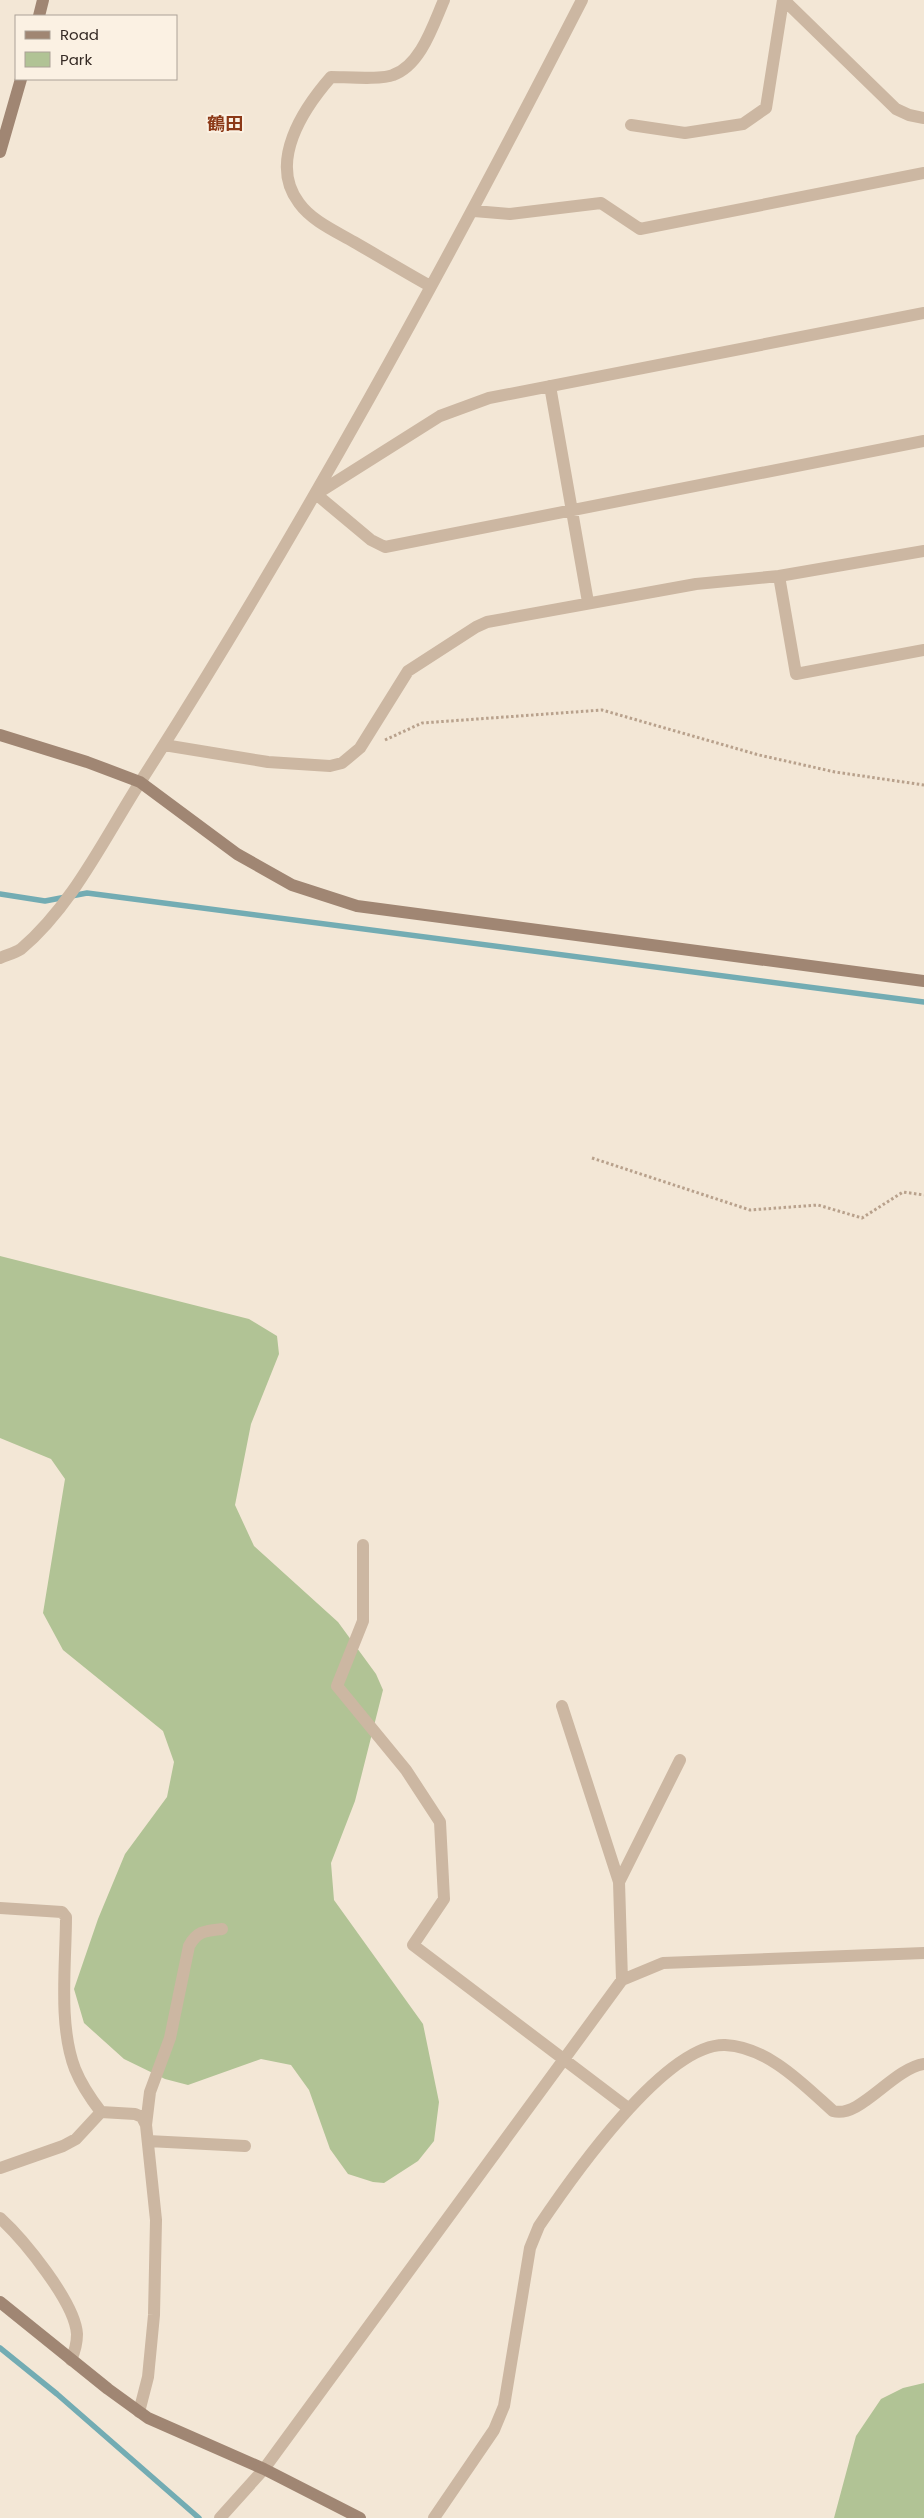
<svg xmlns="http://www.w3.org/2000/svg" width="924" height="2518" viewBox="0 0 924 2518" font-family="Poppins,'Noto Sans JP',sans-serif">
	<rect width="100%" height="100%" fill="#f3e7d6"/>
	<path fill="#b1c395" d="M0 1256 249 1319 277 1336 279 1354 251 1424 235 1505 254 1546 338 1622 376 1674 383 1690 355 1801 331 1863 334 1900 423 2024 439 2102 434 2141 418 2161 384 2183 373 2182 348 2174 330 2149 309 2090 291 2065 261 2059 188 2085 165 2079 124 2059 84 2023 74 1989 98 1919 125 1854 167 1797 174 1762 163 1731 63 1650 43 1613 65 1479 51 1459 0 1438Z
		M924 2383V2518H834L856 2436 881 2399 903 2388Z"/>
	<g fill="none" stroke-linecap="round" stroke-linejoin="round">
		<path stroke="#73acb3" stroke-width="5.5" d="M0 894 45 901 87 893 924 1002
			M0 2348 57 2394 199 2518"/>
		<path stroke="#b8a18c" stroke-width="3" stroke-dasharray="2.5 2.5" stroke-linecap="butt" d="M385 740 422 723 602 710 759 755 835 772 924 785
			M592 1158 750 1210 818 1205 862 1218 903 1192 924 1195"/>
		<path stroke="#ccb7a2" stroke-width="12" d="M784 0 896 109 909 115 924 118
			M631 125 685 133 743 124 766 108 783 0
			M474 211 510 214 601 203 640 229 924 173
			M430 286C405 272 380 257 354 242 335 231 312 221 299 203 268 162 303 109 331 77 345 77 381 80 393 75 421 65 433 25 444 0
			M550 386 588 602
			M318 493 440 416 489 398 924 313
			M316 494 371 540 385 547 924 441
			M779 576 924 551
			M164 745 268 762 330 766 342 763 360 748 408 671 476 627 487 622 696 584 779 576 796 674 924 650
			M0 958C7 955 15 953 21 949 72 906 104 839 139 784 301 531 445 267 582 0
			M363 1545V1621L337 1686 406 1770 440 1822 444 1899 413 1945 628 2108
			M562 1706 619 1882 622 1980
			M619 1882 680 1760
			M0 1908 62 1912 66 1917C66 1963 58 2025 75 2069 81 2084 91 2099 101 2112L135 2114 142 2117 146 2125 156 2220 154 2315 148 2377 139 2412
			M146 2125 150 2092 170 2038 189 1946C197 1931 205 1931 222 1929
			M148 2141 245 2146
			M0 2168 63 2146 76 2139 101 2112
			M0 2218C23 2239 75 2302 77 2334 77 2343 75 2351 71 2360
			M220 2518 264 2469 622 1980 663 1963 924 1953
			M434 2518 494 2430 504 2406 530 2248 539 2226C570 2180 665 2043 725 2045 768 2047 803 2084 833 2111 860 2119 892 2069 924 2064"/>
		<path stroke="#a08673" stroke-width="12" d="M39 16 43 0
			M0 152 21 79
			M0 735 87 762 140 782 237 854 292 885 357 906 924 981
			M0 2302 108 2389 148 2418 264 2469 360 2518"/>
	</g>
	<g text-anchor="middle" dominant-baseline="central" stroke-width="4" stroke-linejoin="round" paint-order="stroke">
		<g font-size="18" font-weight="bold" fill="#8c3917" stroke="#fbf1e3">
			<text x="225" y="123">鶴田</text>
		</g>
	</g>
	<rect x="15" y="15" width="162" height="65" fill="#fbf1e3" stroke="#aca297"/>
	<rect x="25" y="31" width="25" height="8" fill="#a08673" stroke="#aca297"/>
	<text x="60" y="40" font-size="15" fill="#362b25">Road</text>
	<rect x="25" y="52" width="25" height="15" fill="#b1c395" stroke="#aca297"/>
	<text x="60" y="65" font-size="15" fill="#362b25">Park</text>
</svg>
